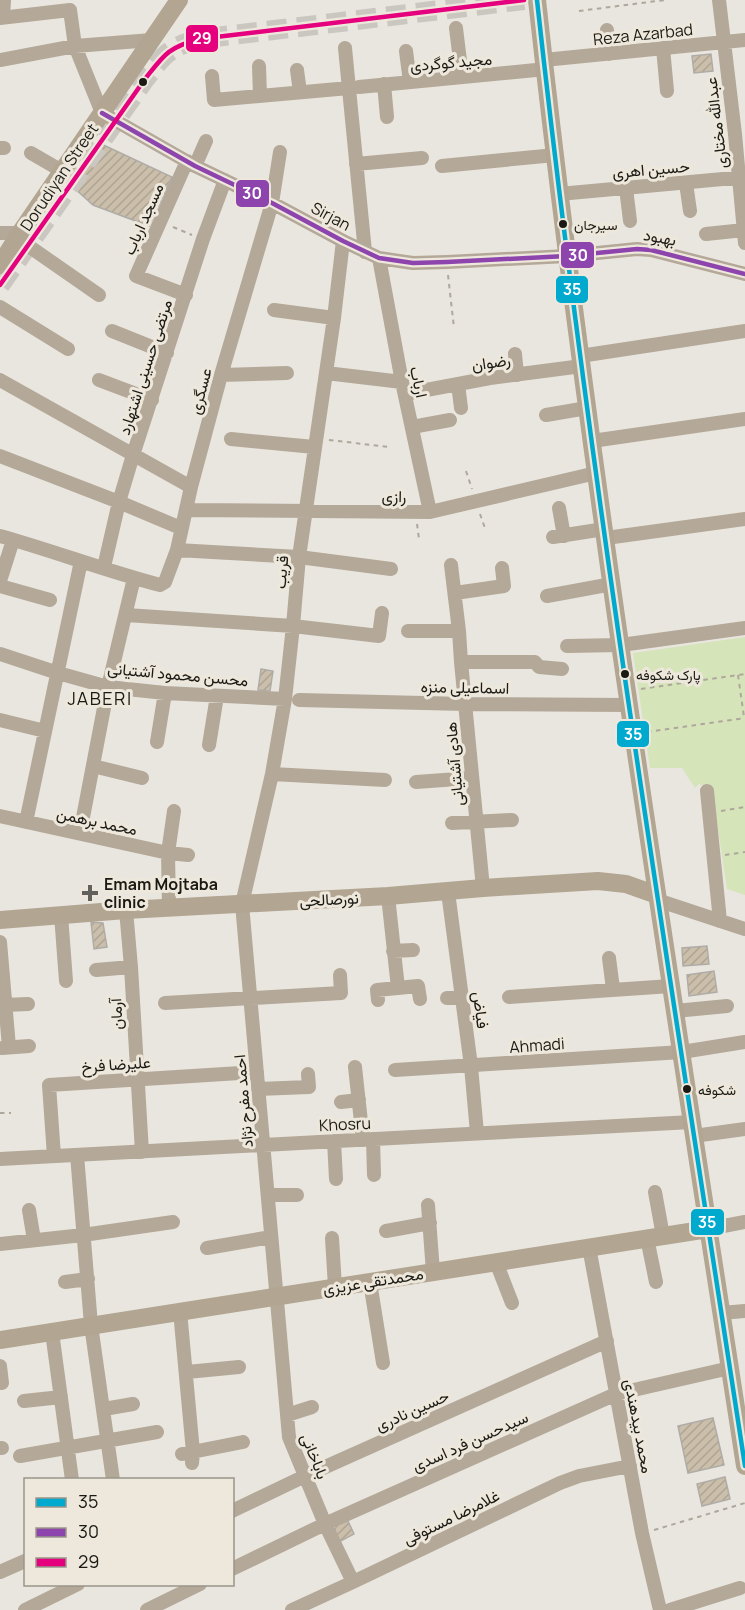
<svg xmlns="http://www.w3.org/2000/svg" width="745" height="1610" viewBox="0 0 745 1610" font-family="Manrope,Vazirmatn,sans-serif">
	<defs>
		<pattern id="building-hatch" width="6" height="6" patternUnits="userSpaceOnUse" patternTransform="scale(1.5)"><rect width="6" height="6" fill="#cbbfab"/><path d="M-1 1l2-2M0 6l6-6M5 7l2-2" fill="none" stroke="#aea492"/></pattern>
	</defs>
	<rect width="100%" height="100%" fill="#e9e6df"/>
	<path fill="#d6e4ba" d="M745 637V895L727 889 712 789 699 784 695 788 682 768H650L633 653Z"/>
	<path fill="url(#building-hatch)" stroke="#afaca7" stroke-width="1.5" d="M711 54 713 71 694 73 692 56Z
		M97 142 172 177 149 226 93 205 71 185Z
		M261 669 273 671 270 691 258 690Z
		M91 922 103 923 107 947 94 949Z
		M707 946 709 964 683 966 682 948Z
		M714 971 717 992 689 996 687 975Z
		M713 1418 724 1465 688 1473 678 1426Z
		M725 1477 730 1499 702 1506 697 1484Z
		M348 1521 354 1534 339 1542 335 1531 336 1525Z"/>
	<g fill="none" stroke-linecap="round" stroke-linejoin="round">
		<path stroke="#cac7c1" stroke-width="20" stroke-dasharray="20 10" stroke-linecap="butt" d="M0 285 145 79C164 55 167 48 199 39L524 0"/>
		<path stroke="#afa79c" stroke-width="2" stroke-dasharray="4.5 4.5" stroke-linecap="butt" d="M579 11 665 0
			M173 227 192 235
			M448 275 454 328
			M329 440 389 447
			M466 471 472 489
			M480 514 486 531
			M417 524 419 539
			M738 675 744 717
			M641 689 745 674
			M647 732 745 718
			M721 811 745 807
			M725 855 745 852
			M0 1113H11
			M654 1530 745 1503"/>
		<path stroke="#b4a898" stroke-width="14" d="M719 0 735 134 745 243
			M3 17 4 0
			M0 18 70 10 75 46 102 113 195 166 272 203 343 241 379 258 413 263 447 262 567 256 637 249 651 250 745 274
			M456 28 462 77
			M607 30 609 54
			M345 48 365 252
			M663 48 667 91
			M406 51 410 82
			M0 60 75 46 152 40
			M544 60 745 40
			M259 66 260 96
			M297 70 300 92
			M212 76 214 100 349 88
			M384 84 387 117
			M359 87 546 69
			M0 148H4
			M31 153 62 171
			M356 164 422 158
			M195 166 206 141
			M442 166 555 155
			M686 183 690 211
			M626 188 630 221
			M559 194 745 177
			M0 233H20
			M706 234 744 230
			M17 238 99 295
			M343 241 334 318 299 557 293 626 285 699 272 774 242 904 289 1437 325 1524 353 1582
			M379 258 402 382 430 512
			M186 295 136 276 187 161
			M0 307 68 349
			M274 310 334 318
			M112 331 167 353
			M515 354 517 375
			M580 356 745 331
			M326 373 402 382
			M221 375 287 373
			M0 380 191 487
			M99 380 152 400
			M458 384 461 408
			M405 394 490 378 582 366
			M546 415 587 408
			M412 427 450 420
			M231 439 314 447
			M592 441 745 419
			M0 456 119 502 176 526
			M559 508 564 536
			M186 510 430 512 596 473
			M0 536C54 551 106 571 160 585L165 582 177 550 191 487 221 375 272 203 280 152
			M553 537 604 529
			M606 538 745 519
			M177 550 299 557 391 569
			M451 565 459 631 461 662 483 888
			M104 567 119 502 133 455 203 239 225 180
			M0 581 13 540
			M0 586 50 600
			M455 593 504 586 502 568
			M547 596 612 584
			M126 615 293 626 379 636 382 613
			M408 631H459
			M567 646 621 645 745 628
			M0 654 58 673 108 687 165 693 285 699
			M461 662H535L539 667 562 669
			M299 700 465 704 629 705
			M0 720 45 731
			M157 742 165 693
			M209 745 217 696
			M93 766 142 778
			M272 774 385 780
			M416 782 472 778
			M707 791 720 921
			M0 816 168 853 188 855
			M26 822 81 561
			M452 823 512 820
			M80 833 108 687 134 578
			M448 892 471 1066 477 1133
			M388 896 398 988
			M657 900 745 929
			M169 908 168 853 174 811
			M126 910 131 967 142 1152
			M61 915 66 981
			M0 942 9 1047
			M393 951 413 950
			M609 958 613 989
			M96 970 131 967
			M509 997 671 986
			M447 998H463
			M378 1000 377 990 418 986 420 999
			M165 1003 341 993 340 975
			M5 1005 28 1004
			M675 1011 727 1006
			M2 1048 29 1046
			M355 1067 363 1140
			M395 1070 682 1052 745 1042
			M258 1089 309 1087 308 1074
			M341 1102 359 1100
			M694 1136 745 1129
			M373 1139 374 1175
			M334 1141 336 1179
			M77 1155 91 1325 113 1480
			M54 1156 49 1085 257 1072
			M0 1159 692 1122
			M655 1192 663 1236
			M268 1195H297
			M428 1205 433 1272
			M29 1210 34 1240
			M708 1229 745 1222
			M386 1231 430 1223
			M332 1238 335 1287
			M647 1238 656 1282
			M0 1244 83 1235 173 1222
			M589 1247 642 1533 660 1610
			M207 1248 271 1237
			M496 1262 512 1303
			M65 1282 88 1279
			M370 1282 383 1363
			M180 1311 193 1452 192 1463
			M721 1313 745 1311
			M52 1332 72 1480
			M0 1366 2 1383
			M187 1372 239 1367
			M24 1401 61 1397
			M104 1409 133 1404
			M287 1415 312 1407
			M0 1448H2
			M182 1454 243 1442
			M20 1456 157 1432
			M232 1511 305 1476 607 1341
			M232 1569 325 1524 616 1394 730 1368
			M0 1572 25 1561
			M25 1610 78 1584
			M147 1610 200 1584
			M292 1610 353 1582 560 1483 579 1476 630 1466
			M670 1610 740 1588"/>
		<path stroke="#b2a592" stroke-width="18" d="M537 0C591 491 670 978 745 1466
			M0 265 20 233 179 0
			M0 920 126 910 388 896 483 888 598 881 626 884 657 895
			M0 1340 708 1229"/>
		<g stroke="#ede8db" stroke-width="9">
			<path id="bus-1" d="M537 0C591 491 670 978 745 1466"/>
		</g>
		<g stroke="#ede8db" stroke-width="9">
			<path id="bus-2" d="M102 113 195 166 272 203 343 241 379 258 413 263 447 262 567 256 637 249 651 250 745 274"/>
		</g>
		<g stroke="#ede8db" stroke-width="9">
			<path id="bus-3" d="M0 285 145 79C164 55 167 48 199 39L524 0"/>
		</g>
		<use href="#bus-1" stroke="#00a9ce" stroke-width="4.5"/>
		<use href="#bus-2" stroke="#8e44ad" stroke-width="4.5"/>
		<use href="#bus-3" stroke="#e5007d" stroke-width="4.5"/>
	</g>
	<g fill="#1b1914" stroke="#ede8db" stroke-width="2">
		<circle cx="143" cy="82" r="5"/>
		<circle cx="563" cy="224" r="5"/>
		<circle cx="625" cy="674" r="5"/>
		<circle cx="687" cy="1089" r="5"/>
	</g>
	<path fill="#63615b" stroke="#ede8db" stroke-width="2" d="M87 884h6v6h6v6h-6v6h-6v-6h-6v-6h6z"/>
	<g text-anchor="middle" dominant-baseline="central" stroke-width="6" stroke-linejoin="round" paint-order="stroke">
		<g font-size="14" fill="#1b1914" stroke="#ede8db" text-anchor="start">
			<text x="574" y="224">سیرجان</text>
			<text x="636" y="674">پارک شکوفه</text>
			<text x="698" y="1089">شکوفه</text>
		</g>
		<g font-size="16" fill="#1b1914" stroke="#ede8db">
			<text transform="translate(643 34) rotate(-6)">Reza Azarbad</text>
			<text transform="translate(451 62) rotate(-5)">مجید گوگردی</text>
			<text transform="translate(716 123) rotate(-97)">عبدالله مختاری</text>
			<text transform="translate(651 169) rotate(-5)">حسین اهری</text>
			<text transform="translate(59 177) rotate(-56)">Dorudiyan Street</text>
			<text transform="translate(331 216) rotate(28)">Sirjan</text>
			<text transform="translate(143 219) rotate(-66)">مسجد ارباب</text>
			<text transform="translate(660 237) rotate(10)">بهبود</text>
			<text transform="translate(491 362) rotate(-8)">رضوان</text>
			<text transform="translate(145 367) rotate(-72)">مرتضی حسینی اشتهارد</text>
			<text transform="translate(419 382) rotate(78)">ارباب</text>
			<text transform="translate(200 391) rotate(-75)">عسگری</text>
			<text transform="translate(394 496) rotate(1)">رازی</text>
			<text transform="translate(281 572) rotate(-85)">قریب</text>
			<text transform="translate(178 674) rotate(5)">محسن محمود آشتیانی</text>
			<text transform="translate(465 687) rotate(1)">اسماعیلی منزه</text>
			<text transform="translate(454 764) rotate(-95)">هادی آشتیانی</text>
			<text transform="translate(97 821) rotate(12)">محمد برهمن</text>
			<text transform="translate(329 899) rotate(-3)">نورصالحی</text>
			<text transform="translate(481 1010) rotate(83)">فیاض</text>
			<text transform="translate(116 1014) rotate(-93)">آرمان</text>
			<text transform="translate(537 1045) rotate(-4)">Ahmadi</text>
			<text transform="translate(116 1064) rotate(-4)">علیرضا فرخ</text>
			<text transform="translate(243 1101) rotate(-95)">احمد مفرح نژاد</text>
			<text transform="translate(345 1124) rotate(-3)">Khosru</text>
			<text transform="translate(373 1281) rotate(-9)">محمدتقی عزیزی</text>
			<text transform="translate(412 1410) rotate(-24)">حسین نادری</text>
			<text transform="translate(639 1426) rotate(79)">محمد بیدهندی</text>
			<text transform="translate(470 1441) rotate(-24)">سیدحسن فرد اسدی</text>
			<text transform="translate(315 1456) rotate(68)">باباخانی</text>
			<text transform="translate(451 1517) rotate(-26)">غلامرضا مستوفی</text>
		</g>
		<g font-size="16" font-weight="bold" fill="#1b1914" stroke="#ede8db" text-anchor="start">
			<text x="104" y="884">Emam Mojtaba<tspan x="104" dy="18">clinic</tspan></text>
		</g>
		<g font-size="18" letter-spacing="1.5" fill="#1b1914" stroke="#ede8db">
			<text x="100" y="698">JABERI</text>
		</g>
	</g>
	<g stroke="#ede8db" stroke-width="2">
		<rect x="185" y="24" width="34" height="29" rx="6" fill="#e5007d"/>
		<rect x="235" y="179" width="35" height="29" rx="6" fill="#8e44ad"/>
		<rect x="560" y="241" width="35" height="28" rx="6" fill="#8e44ad"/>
		<rect x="555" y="275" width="34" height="29" rx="6" fill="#00a9ce"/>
		<rect x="616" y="720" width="34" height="28" rx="6" fill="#00a9ce"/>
		<rect x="690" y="1208" width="35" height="28" rx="6" fill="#00a9ce"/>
	</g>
	<g font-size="16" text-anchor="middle" font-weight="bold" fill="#fff">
		<text x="202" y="44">29</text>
		<text x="252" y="199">30</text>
		<text x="578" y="261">30</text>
		<text x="572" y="295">35</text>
		<text x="633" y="740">35</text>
		<text x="707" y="1228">35</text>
	</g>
	<rect x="24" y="1478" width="210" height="108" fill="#ede8db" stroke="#99958b" stroke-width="1.5"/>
	<rect x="36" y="1498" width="30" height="9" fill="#00a9ce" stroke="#99958b" stroke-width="1.5"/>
	<text x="78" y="1508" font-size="18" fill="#1b1914">35</text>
	<rect x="36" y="1528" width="30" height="9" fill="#8e44ad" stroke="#99958b" stroke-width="1.5"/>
	<text x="78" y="1538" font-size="18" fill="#1b1914">30</text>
	<rect x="36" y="1558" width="30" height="9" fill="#e5007d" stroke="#99958b" stroke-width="1.5"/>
	<text x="78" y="1568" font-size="18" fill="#1b1914">29</text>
</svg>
